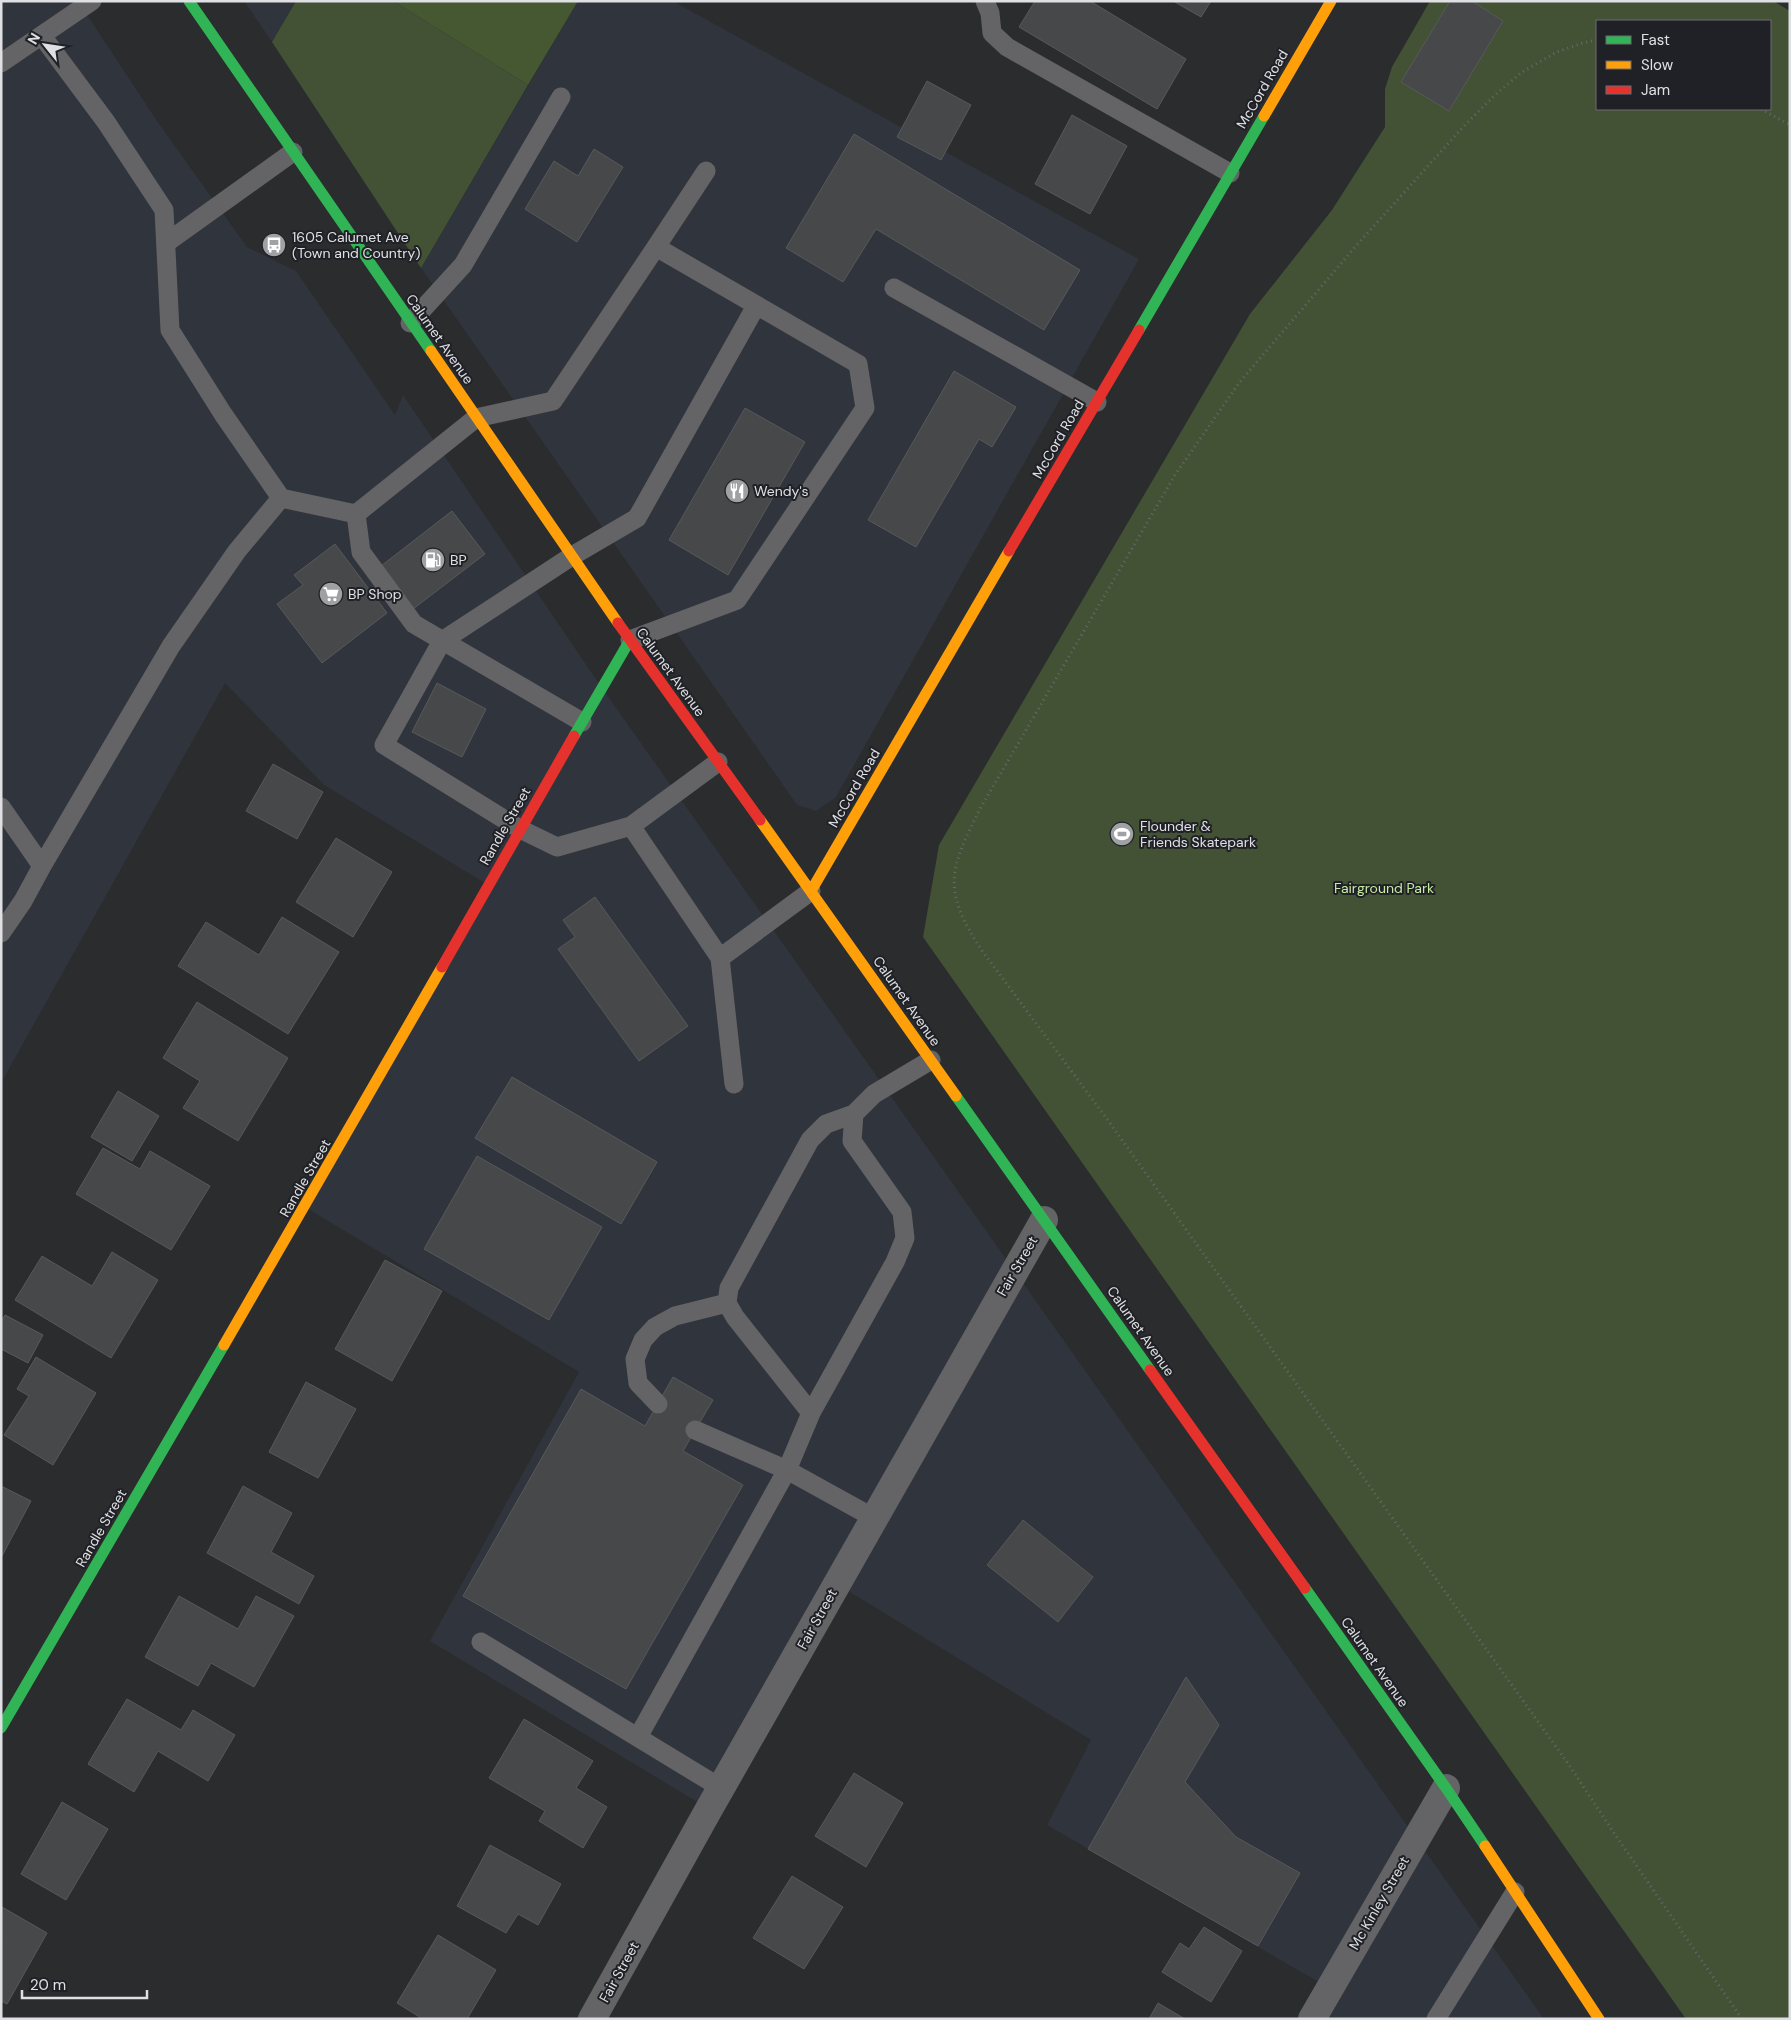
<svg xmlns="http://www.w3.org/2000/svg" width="1791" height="2020" viewBox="0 0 1791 2020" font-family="'DM Sans',sans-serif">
	<rect width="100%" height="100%" fill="#2a2c2e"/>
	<path fill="#30343d" d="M1 1H78L157 121 247 247 296 271 395 415 403 395 602 688 1544 2019H1312L1329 1988 1047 1825 1091 1740 837 1584 709 1809 430 1641 579 1372 305 1207 488 885 324 785 225 683 1 1083Z
		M244 1H296L272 42Z
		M578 1H673L1139 259 836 797 816 811 797 805 421 268Z"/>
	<path fill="#435235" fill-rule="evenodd" d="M296 1H393L528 85 421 268 272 42Z
		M1430 1H1773L1790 11V2019H1686L923 937 939 845 1250 314 1332 210 1385 127V89L1392 67ZM1597 21H1770V109H1597Z"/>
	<path fill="#455831" d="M393 1H578L528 85Z"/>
	<path fill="#46484a" stroke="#57595b" d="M1035 1H1090L1186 59 1157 109 1019 27Z
		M1173 1H1211L1201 17Z
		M1450 1H1472L1503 21 1449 111 1401 82Z
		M927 81 971 105 941 160 897 137Z
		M1072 115 1127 146 1090 214 1035 184Z
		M854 134 1080 270 1044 330 876 229 843 282 786 248Z
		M594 149 623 167 577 242 525 209 554 161 578 176Z
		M954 371 1016 407 992 447 979 439 916 547 868 520Z
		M745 408 805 442 728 575 669 540Z
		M452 511 485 554 413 609 381 566Z
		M335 544 387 613 322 663 277 604 303 585 294 575Z
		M437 683 486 709 462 757 412 732Z
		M273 764 323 792 297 839 246 811Z
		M336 838 392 872 353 937 296 902Z
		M595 897 688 1026 639 1061 558 949 575 937 563 920Z
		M282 917 339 952 288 1034 178 966 206 922 259 955Z
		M197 1002 288 1058 238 1141 183 1108 200 1081 163 1058Z
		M512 1077 657 1162 621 1224 475 1138Z
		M118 1091 159 1116 132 1161 91 1137Z
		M103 1148 140 1169 150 1151 210 1186 171 1250 76 1194Z
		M477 1156 602 1227 549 1320 424 1249Z
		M112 1252 158 1280 111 1358 15 1300 42 1256 92 1286Z
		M385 1260 442 1291 392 1381 335 1349Z
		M5 1315 43 1335 28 1363 1 1349V1322Z
		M36 1357 96 1393 53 1465 4 1435 29 1396 17 1389Z
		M673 1377 713 1400 683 1451 743 1485 626 1689 463 1596 581 1389 645 1426Z
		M306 1382 356 1409 318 1478 269 1452Z
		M1 1486 31 1501 1 1558Z
		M243 1486 292 1513 271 1552 314 1576 299 1604 207 1553Z
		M1023 1520 1093 1577 1058 1622 987 1565Z
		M179 1596 238 1629 256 1596 294 1616 254 1687 211 1663 198 1686 145 1657Z
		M1186 1677 1219 1725 1185 1782 1236 1837 1300 1873 1258 1946 1088 1849Z
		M127 1699 181 1730 193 1710 235 1735 208 1781 158 1751 134 1792 88 1764Z
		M524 1719 593 1761 576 1788 607 1807 583 1848 539 1821 545 1811 489 1778Z
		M854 1773 903 1803 866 1867 815 1836Z
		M62 1802 108 1829 66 1900 21 1874Z
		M490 1845 561 1884 538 1925 518 1914 506 1933 457 1906Z
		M792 1876 843 1907 804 1969 753 1938Z
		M2 1907 47 1933 7 2004 1 2001Z
		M1204 1927 1242 1951 1211 2002 1162 1972 1180 1943 1189 1949Z
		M438 1935 496 1970 467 2019H423L397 2003Z
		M1158 2003 1185 2019H1149Z"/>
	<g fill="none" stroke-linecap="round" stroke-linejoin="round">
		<path stroke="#67686a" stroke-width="3" stroke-dasharray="1 4" stroke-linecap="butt" d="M1597 40 1583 43 1557 52 1522 72 1495 95 1464 126 1355 247 1239 383 1175 475 981 807C949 870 941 890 983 952L1107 1119 1569 1765 1614 1833 1742 2019
			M1761 109 1790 125"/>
		<path stroke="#646466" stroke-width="19" d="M985 1 990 13 992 33 1007 47 1230 173
			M1 63 92 1
			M166 243 293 152
			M656 247 706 171
			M894 288 1097 402
			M410 323 463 265 561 97
			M281 498 356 514 476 418 553 401 656 247 858 364 865 408 737 600 630 640
			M356 514 361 552 414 624 582 722
			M718 762 631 826 720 958 811 891
			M1 807 42 866 171 646 237 551 281 498 223 414 170 330 164 210 106 122 42 36
			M631 826 557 847 520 829 384 745 442 641 572 556 637 518 756 306
			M1 933 23 901 42 866
			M720 958 734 1084
			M658 1404 638 1383 635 1359 643 1340 655 1327 675 1316 727 1303
			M811 1413 735 1317 727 1303 729 1288 810 1140 826 1124 854 1114
			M874 1518 787 1470 811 1413 895 1262 905 1238 902 1212 852 1141 854 1114 874 1094 931 1060
			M481 1642 721 1788
			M638 1737 787 1470 695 1430
			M1436 2019 1515 1892"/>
		<path stroke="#646466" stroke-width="28" d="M592 2019 709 1809 1044 1220
			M1312 2019 1446 1788"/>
		<path stroke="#30b455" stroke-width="11" d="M189 1 431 351
			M1139 330 1264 116
			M574 736 630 640
			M956 1096 1150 1370
			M1305 1588 1446 1788 1485 1846
			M1 1728 224 1345"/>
		<path stroke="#ff9f0a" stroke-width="11" d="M1264 116 1331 1
			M431 351 618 623
			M760 820 956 1096
			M811 891 1009 551
			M224 1345 442 967
			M1485 1846 1599 2019"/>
		<path stroke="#e5322d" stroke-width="11" d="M1009 551 1139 330
			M618 623 760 820
			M442 967 574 736
			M1150 1370 1305 1588"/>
	</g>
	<defs>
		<g id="bus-disc" transform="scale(1.25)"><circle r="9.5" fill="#a0a1a4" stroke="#202126"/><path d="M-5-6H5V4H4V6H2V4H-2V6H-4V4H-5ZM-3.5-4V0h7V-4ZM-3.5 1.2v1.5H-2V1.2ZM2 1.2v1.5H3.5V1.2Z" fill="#fff"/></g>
		<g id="restaurant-disc" transform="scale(1.25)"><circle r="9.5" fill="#a0a1a4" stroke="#202126"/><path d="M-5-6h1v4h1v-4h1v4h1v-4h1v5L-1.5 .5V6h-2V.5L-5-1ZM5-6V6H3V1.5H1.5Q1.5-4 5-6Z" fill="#fff"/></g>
		<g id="fuel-disc" transform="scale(1.25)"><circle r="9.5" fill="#a0a1a4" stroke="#202126"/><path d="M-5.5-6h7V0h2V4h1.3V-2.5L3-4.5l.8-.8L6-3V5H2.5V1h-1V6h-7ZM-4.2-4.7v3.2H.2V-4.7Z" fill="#fff"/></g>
		<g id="supermarket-disc" transform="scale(1.25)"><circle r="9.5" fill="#a0a1a4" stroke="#202126"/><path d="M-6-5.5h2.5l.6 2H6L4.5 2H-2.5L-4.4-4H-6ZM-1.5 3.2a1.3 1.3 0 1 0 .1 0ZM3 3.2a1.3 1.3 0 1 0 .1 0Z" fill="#fff"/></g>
		<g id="stadium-disc" transform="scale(1.25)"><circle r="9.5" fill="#a0a1a4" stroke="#202126"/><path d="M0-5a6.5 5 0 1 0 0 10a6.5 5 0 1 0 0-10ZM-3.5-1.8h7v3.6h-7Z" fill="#fff"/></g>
	</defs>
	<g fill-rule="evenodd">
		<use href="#bus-disc" x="274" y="245"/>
		<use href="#restaurant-disc" x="737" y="491"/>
		<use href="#fuel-disc" x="433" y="560"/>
		<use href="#supermarket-disc" x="331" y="594"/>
		<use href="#stadium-disc" x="1122" y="834"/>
	</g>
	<g text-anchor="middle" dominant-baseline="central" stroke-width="4" stroke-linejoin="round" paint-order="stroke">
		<g font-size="14" fill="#dfe0e3" stroke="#202126">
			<text transform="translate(1262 89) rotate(-60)">McCord Road</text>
			<text transform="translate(440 339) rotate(55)">Calumet Avenue</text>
			<text transform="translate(1058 439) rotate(-60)">McCord Road</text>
			<text transform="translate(671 672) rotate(54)">Calumet Avenue</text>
			<text transform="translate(854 788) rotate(-60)">McCord Road</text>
			<text transform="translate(505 826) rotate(-60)">Randle Street</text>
			<text transform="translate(907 1001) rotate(55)">Calumet Avenue</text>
			<text transform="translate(305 1178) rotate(-60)">Randle Street</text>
			<text transform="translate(1017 1266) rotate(-60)">Fair Street</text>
			<text transform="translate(1141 1331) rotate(55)">Calumet Avenue</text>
			<text transform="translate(101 1528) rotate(-60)">Randle Street</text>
			<text transform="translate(817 1619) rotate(-61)">Fair Street</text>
			<text transform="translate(1375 1662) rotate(55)">Calumet Avenue</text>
			<text transform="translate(1379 1903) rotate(-60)">Mc Kinley Street</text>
			<text transform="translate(619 1972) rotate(-61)">Fair Street</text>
		</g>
		<g font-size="14" fill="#dfe0e3" stroke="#202126" text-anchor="start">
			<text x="292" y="237">1605 Calumet Ave<tspan x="292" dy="16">(Town and Country)</tspan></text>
			<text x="754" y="491">Wendy's</text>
			<text x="450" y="560">BP</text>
			<text x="348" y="594">BP Shop</text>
			<text x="1140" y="826">Flounder &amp;<tspan x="1140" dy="16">Friends Skatepark</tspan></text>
		</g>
		<g font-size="14" fill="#c6eba3" stroke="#202126">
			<text x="1384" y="888">Fairground Park</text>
		</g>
	</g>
	<rect width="1791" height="2020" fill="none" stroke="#dfe0e3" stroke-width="5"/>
	<rect x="1596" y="20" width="175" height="90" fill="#202126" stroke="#6c6d72"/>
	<rect x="1606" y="36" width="25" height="8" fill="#30b455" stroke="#6c6d72"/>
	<text x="1641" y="45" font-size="15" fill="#dfe0e3">Fast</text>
	<rect x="1606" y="61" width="25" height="8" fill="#ff9f0a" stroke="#6c6d72"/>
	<text x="1641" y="70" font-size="15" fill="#dfe0e3">Slow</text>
	<rect x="1606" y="86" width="25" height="8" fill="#e5322d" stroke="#6c6d72"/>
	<text x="1641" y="95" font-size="15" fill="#dfe0e3">Jam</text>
	<g transform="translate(45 45) rotate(300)" stroke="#202126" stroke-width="4" paint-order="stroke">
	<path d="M0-4L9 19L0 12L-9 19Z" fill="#dfe0e3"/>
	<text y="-8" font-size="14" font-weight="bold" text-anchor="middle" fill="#dfe0e3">N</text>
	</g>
	<path d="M22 1990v8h125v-8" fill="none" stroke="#dfe0e3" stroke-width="2.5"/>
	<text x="30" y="1990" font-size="15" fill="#dfe0e3" stroke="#202126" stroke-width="4" paint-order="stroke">20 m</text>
</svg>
